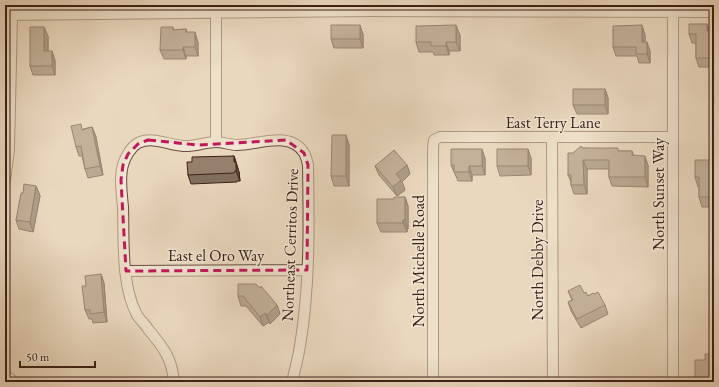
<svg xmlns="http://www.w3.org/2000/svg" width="719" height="387" viewBox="0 0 719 387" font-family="'EB Garamond',serif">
	<rect width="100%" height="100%" fill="#ead8be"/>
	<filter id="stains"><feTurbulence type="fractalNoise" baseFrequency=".005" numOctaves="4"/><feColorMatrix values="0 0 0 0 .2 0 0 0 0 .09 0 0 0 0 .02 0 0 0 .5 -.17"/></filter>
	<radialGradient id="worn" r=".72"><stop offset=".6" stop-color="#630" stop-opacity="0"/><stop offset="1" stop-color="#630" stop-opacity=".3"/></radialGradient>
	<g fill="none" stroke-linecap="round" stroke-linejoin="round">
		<g stroke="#684e40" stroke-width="12">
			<path id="minor" d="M673 5V382
				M216 12V142
				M5 15 371 11 714 12
				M552 137 553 382
				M5 180 9 150 12 15
				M126 271 307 270
				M5 375 14 382
				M174 382C172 358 163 347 148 329 145 324 140 320 137 315 121 285 124 240 123 207 122 194 119 178 123 165 125 157 131 147 138 143 153 136 168 145 183 146 194 147 205 142 216 142 223 142 230 145 237 145 258 145 290 130 304 153 306 156 307 161 308 165 309 225 310 286 300 346 298 358 295 370 292 382
				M433 382V147L434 140 440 137H673"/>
		</g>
		<use href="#minor" stroke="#f1e6d5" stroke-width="10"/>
	</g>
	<path fill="#816e5e" stroke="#3c2016" d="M707 24 709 31H714V67H699L696 58V43H692L689 34Z
		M173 27 174 30 186 29 187 32 198 42V56H186V59H164L160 50Z
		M363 34V48H334L331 39Z
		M460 35V51H449V55H434L433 52H419L416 42Z
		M645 35V42L650 51V63H639L637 56H616L613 47Z
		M48 36V51L55 60V75H33L30 66Z
		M605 89 608 98V114H577L573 105Z
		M92 127 96 137 103 175 88 178 85 169 82 156H79L76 147 83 129Z
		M349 144V186H334L331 176Z
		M582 148 619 151H632L634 156 648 165V187L612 186 609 177V169H587V194H574L571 185V182L568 175 573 153Z
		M234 156 239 172 240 181H237V182L191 184 188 175 192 162Z
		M485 158V175H472V181H458L451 165Z
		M531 158V175L500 176 497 166Z
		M710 160 711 163H713L714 166V196H713V207H702L699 197V187H698L695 177Z
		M407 165 410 174 402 182 405 190 397 196 379 175 375 166Z
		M36 186 40 196 33 232 19 229 16 220 23 193Z
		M405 197 408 206V229H407V232H381L377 223 394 199Z
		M101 274 104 283 107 322 93 323 92 319H89L85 310 86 286Z
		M260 288 277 305 280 314 270 324 269 322 263 326 246 306H241L238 296Z
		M568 291 584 293 588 296 594 294 605 305 608 314 581 328 571 311 568 302 572 300Z
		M714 355V382L705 360Z"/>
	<path fill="#695a4c" stroke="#3c2016" d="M707 24 710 33 707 31Z
		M360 25 363 34V48L360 39Z
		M456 25 460 35V51L456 42Z
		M642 25 645 35V51L642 42Z
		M44 27 48 36V60L44 51Z
		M195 32 198 42V56L195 47Z
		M446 42 449 51V55L446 46Z
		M647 42 650 51V63L647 54Z
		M183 47 186 56V59L183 50Z
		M52 51 55 60V75L52 66Z
		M605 89 608 98V114L605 105Z
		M92 127 96 137 103 175 100 166Z
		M346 135 349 144V186L346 176Z
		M482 149 485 158V175L482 166Z
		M528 149 531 158V175L528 166Z
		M234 156 239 172 240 181 236 171 234 162Z
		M645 156 648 165V187L645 177Z
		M583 160 587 169V194L584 185Z
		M710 160 713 170V163L714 166V189L713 187Z
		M407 165 410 174 402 182 405 190 397 196 393 187 396 174Z
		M469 166 472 175V181L469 172Z
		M36 186 40 196 33 232 30 222Z
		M710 187 713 196V207L710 197Z
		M405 197 408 206V229L405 220Z
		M403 220 407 229V232L403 223Z
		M101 274 104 283 107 322 104 312Z
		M277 305 280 314 270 324 267 315Z
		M265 313 269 322 263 326 260 317Z
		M710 365 714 374V382H710Z"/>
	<path fill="#96806d" stroke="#3c2016" d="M689 24H707V31H714V58H696V34H689Z
		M331 25H360V39H331Z
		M456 25V42H446V46H431V42H416V26Z
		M642 25V42H647V54H636V47H613V26Z
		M30 27H44V51H52V66H30Z
		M161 27H173V30L186 29V32H195V47H183V50H160Z
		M573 89H605V105H573Z
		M81 124 82 130 92 127 100 166 85 169 81 146 76 147 71 126Z
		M332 135H346V176H331Z
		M581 146 582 148H618V151H632V155L645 156V177H609V160H583L584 185H571V175H568V153H573Z
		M451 149H482V166H469V172H454V165H451Z
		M497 149H528V166H497Z
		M394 150 407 165 396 174 401 180 393 187 375 166Z
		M234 156V162H236V171L234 172V173L188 175 187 162H192V157Z
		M695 160H710V163H713V187H710V197H699V177H695Z
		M24 184 36 186 30 222 16 220 21 193H23Z
		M394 197H405V220H403V223H377V199H394Z
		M101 274 104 312 90 314V310H85L82 286H86L85 276Z
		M238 284H256L260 288 261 286 277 305 267 315 265 313 260 317 243 296H238Z
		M580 285 584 293 586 292 588 296 593 293 594 294 598 292 605 305 577 319 568 302 573 300 568 291Z
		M705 354H714V365H710V382H695V360H705Z
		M509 379H526V382H509Z
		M605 379V382H575V380Z"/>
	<path d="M0 0H719V387H0ZM148 140 198 145 286 140 304 153 308 165 307 270 126 271 121 180 123 165 128 154 138 144Z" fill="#ead8be" fill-opacity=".55" fill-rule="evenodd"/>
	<path fill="none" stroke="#c2185b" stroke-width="3" stroke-dasharray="8 5" stroke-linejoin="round" d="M148 140 198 145 286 140 304 153 308 165 307 270 126 271 121 180 123 165 128 154 138 144Z"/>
	<g text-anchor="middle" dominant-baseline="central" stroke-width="3" stroke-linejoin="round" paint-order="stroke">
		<g font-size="16" fill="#3c2016" stroke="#f1e6d5">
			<text x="553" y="122">East Terry Lane</text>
			<text transform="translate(658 194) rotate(-90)">North Sunset Way</text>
			<text transform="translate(290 245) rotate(-88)">Northeast Cerritos Drive</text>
			<text x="216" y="255">East el Oro Way</text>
			<text transform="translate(537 260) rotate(-90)">North Debby Drive</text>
			<text transform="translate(418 261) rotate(-90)">North Michelle Road</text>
		</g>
	</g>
	<rect width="719" height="387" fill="none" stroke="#ead8be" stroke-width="20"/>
	<rect x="6" y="6" width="707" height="375" fill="none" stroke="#3c2016" stroke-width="2"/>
	<rect x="10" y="10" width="699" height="367" fill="none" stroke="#3c2016"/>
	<path d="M20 361v6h75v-6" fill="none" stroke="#3c2016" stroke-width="2"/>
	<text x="26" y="361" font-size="12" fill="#3c2016" stroke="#f1e6d5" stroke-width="3" paint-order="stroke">50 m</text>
	<rect width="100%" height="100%" filter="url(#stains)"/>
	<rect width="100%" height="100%" fill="url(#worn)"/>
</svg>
